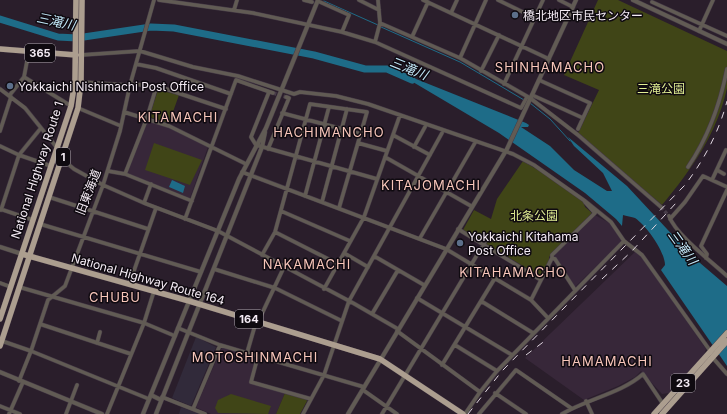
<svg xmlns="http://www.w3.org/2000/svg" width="727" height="414" viewBox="0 0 727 414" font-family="Inter,'Noto Sans JP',sans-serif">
	<rect width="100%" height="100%" fill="#2a1e2b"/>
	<path fill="#312a3a" d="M196 337 216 347 191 406 172 398Z
		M181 407 199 414H179Z"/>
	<path fill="#372739" d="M148 120 168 127 208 147 190 198 127 174Z
		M595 215 611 224 623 240 575 287 554 255Z
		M636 251 641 255 706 349 704 355 669 393 662 394 641 371 635 377 618 386 584 400 525 358Z
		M222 347 256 358 249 383 285 393 276 414H211L197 408 196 407Z"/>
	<path fill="#404517" d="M598 0H618L727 51C727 62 727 76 727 88 717 134 691 170 662 205 634 182 606 157 578 133L599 90 564 75Z
		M158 90 179 95 169 123 149 117Z
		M154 143 202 160 190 185 145 170Z
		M523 161 548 176 583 201 585 207 592 213 549 257V262L541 277 463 230 474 210 491 219 497 199Z
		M285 393 306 399 307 401 300 414H276Z
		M231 394 271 406 268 414 218 413 215 408 218 400Z"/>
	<path fill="#1e6c88" d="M391 69 526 123 529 125 528 127H521L550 146 574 170 607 191H612L603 173 574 146 568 137 627 186 693 257 727 286V366L661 270 665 265C665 252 647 226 635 218 632 217 626 216 623 215L622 226 616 219 585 193 499 133Z
		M172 180 185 186 183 193 169 187Z"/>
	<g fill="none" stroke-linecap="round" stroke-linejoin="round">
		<path stroke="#1e6c88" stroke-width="1" d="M324 1 378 25
			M381 27 460 62 524 100
			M530 103 550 119 570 141"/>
		<path stroke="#1e6c88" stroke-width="7" d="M0 19 58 37 77 38 151 27 174 28 314 55 365 69H387L412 80"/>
		<path stroke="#483d49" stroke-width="3.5" stroke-dasharray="3.5 2" stroke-linecap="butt" d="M273 93 286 97
			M661 207 669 216"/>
		<g stroke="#463b47" stroke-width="4.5">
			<path id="minor" d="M159 0 253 13 342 32 375 42 521 108 527 97
				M304 0 312 2
				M359 0 379 10
				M378 0 380 23 460 58 530 98 578 135 661 207
				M423 0 549 59
				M498 0 535 18
				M559 0 573 7
				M320 2 349 15 342 32
				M652 2 727 36
				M234 10 237 0
				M451 13 457 0
				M699 31 713 0
				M412 37 428 2
				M375 42 380 23
				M81 55 140 51 193 67 238 76 294 94 300 92 336 96 368 104 513 154 534 165 585 201 611 222 624 241 642 255 711 352
				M460 58 486 0
				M136 64 156 68 231 94
				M481 71 499 35
				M24 77 71 106
				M81 82 127 85 135 84 166 89 226 109
				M504 84 543 0
				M0 89 25 108 58 149 62 159 74 169 103 185 144 203 218 231 353 303 398 329
				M269 92 251 137 256 145 377 179
				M532 95 583 118 590 103 539 80
				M9 96 24 77 28 56
				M78 108 121 126
				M124 112 169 126 246 164
				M282 113 361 134
				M147 118 156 88
				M578 129 583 118
				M0 131 11 97
				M393 135 430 155
				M358 143 387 151
				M0 146 19 155 51 166
				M414 147 425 127
				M268 149 289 98 286 97
				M385 157 471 206
				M688 167C709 136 720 105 727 69
				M717 170 724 174
				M108 171 125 174 192 201
				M242 172 446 249 531 300 548 318
				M125 174 147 118
				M712 180 726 150
				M305 196 329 107
				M49 197 148 229
				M322 202 347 109
				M144 203 151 184
				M0 209 33 220
				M1 210 19 155 41 128
				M281 211 350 241
				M669 216C676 235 711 261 727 276
				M185 219 236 80 273 93
				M670 219 685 202 703 176 727 187
				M40 224 201 272
				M458 229 541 280
				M275 232 338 264
				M420 238 476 141
				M344 253 368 267
				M262 255 275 232 310 104 367 112 339 208
				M374 256 424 285
				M552 258V255L595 213 585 202
				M706 258 707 254 701 246 727 190
				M214 269 275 288 342 321
				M0 283 11 287
				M129 285 156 208
				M19 287 144 323 175 336
				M324 289 364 217 400 115
				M417 298 512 355
				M531 300 552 258 555 259 575 290
				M481 301 533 333
				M372 314 398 270
				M258 322 284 267
				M40 324 131 354
				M178 328 220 345 364 387
				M397 331 480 392
				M2 341 31 351 149 399
				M97 343 100 332
				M455 345 497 371
				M247 353 256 322
				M258 356 251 382 311 399
				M713 358 727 374
				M442 365 495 278
				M19 381 31 351 48 300 65 286 103 185 120 131 130 85 154 0
				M363 390 397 414
				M495 393 526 414
				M162 397 205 414
				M586 401 592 414
				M0 406 20 414
				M193 409 220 345
				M9 414 23 382
				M66 414 77 385
				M107 414 144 323 154 291
				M303 414 324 375 349 301 442 133
				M382 414 486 240
				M465 414 480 392 497 371 624 241
				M479 414 516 370 571 408
				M562 414C587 399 622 393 643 374L663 404"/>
		</g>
		<g stroke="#463b47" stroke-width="5">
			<path id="tertiary" d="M633 0 727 44
				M0 247 22 254
				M0 372 102 414
				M151 395 161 400
				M143 414 239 179 266 128 318 0
				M156 414C191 325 227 236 262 147L265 132
				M348 414 507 149 576 0"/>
		</g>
		<g stroke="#463b47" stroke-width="6">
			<path id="trunk" d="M0 49 76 55
				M22 254 189 301 380 359 463 414
				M0 319 71 106 75 81 76 0
				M0 346 78 108 81 82 82 0
				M654 414 727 333
				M662 414 727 341"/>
		</g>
		<use href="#minor" stroke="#615b54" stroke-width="3.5"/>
		<use href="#tertiary" stroke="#615b54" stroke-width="4"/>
		<use href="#trunk" stroke="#ac9e8f" stroke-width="5.5"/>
		<path stroke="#dfd5df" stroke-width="1" stroke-dasharray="7 7" stroke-linecap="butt" d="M602 279 632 251 676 203
			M526 355 546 340
			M468 414 502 371 685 185C704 160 719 132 727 101"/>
	</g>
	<g fill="#5c6f8a" stroke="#0f0a10" stroke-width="1.5">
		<circle cx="515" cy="15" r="4"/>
		<circle cx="10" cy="86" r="4"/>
		<circle cx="460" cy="243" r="4"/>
	</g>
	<g text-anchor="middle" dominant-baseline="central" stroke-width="3" stroke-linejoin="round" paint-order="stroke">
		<g fill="#0f0a10" stroke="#afa8b0" stroke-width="1">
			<rect x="25" y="44" width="30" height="18" rx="3"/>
			<rect x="56" y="148" width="14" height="18" rx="3"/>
			<rect x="235" y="310" width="28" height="18" rx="3"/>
			<rect x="671" y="374" width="24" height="18" rx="3"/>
		</g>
		<g font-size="11" font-weight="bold" fill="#f4ebf4">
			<text x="40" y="53">365</text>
			<text x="63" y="157">1</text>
			<text x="249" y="319">164</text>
			<text x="683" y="383">23</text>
		</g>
		<g font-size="12" fill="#f4ebf4" stroke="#0f0a10" text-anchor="start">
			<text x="523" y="15">橋北地区市民センター</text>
			<text x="18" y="86">Yokkaichi Nishimachi Post Office</text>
			<text x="468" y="236">Yokkaichi Kitahama<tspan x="468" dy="14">Post Office</tspan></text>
		</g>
		<g font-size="12" fill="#e0ed92" stroke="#0f0a10">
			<text x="661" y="88">三滝公園</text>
			<text x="534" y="215">北条公園</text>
		</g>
		<g font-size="12" fill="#f4ebf4" stroke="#0f0a10">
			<text transform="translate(37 170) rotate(-72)">National Highway Route 1</text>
			<text transform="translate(88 192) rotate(-69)">旧東海道</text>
			<text transform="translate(148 279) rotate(16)">National Highway Route 164</text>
		</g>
		<g font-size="13" font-style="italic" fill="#c4eafb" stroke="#0f0a10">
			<text transform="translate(56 21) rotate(12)">三滝川</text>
			<text transform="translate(409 68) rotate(22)">三滝川</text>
			<text transform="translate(683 247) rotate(54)">三滝川</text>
		</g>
		<g font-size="13" letter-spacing="1" fill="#f8c6ba" stroke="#0f0a10">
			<text x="550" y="67">SHINHAMACHO</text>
			<text x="178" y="117">KITAMACHI</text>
			<text x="329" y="132">HACHIMANCHO</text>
			<text x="431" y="185">KITAJOMACHI</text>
			<text x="307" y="264">NAKAMACHI</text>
			<text x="513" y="272">KITAHAMACHO</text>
			<text x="115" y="297">CHUBU</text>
			<text x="255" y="357">MOTOSHINMACHI</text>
			<text x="607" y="361">HAMAMACHI</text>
		</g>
	</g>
</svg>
